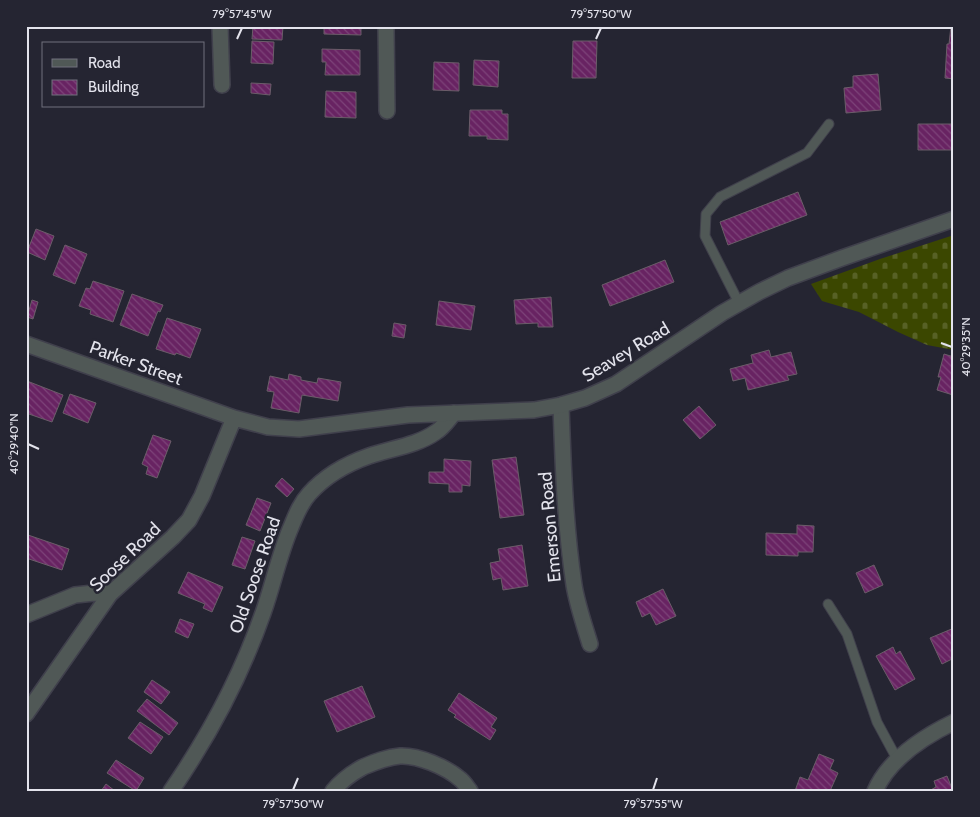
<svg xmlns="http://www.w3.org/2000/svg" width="980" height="817" viewBox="0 0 980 817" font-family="Cabin,sans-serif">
	<defs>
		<pattern id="cemetery-stones" width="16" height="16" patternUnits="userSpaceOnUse" patternTransform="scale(1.25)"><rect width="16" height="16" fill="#3b4700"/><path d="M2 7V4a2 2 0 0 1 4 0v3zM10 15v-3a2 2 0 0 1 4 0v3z" fill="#576125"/></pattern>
		<pattern id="building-back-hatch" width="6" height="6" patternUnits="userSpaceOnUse" patternTransform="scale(1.25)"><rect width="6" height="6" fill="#682362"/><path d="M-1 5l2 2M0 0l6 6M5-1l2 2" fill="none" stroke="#7d4379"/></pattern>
	</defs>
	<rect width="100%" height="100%" fill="#252532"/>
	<path fill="url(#cemetery-stones)" d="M954 235V350L927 345 898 332 859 312 822 301 811 284 880 259Z"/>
	<path fill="url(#building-back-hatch)" stroke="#6b5d69" d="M253 26H283L282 40 252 39Z
		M324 26H361V35L324 34Z
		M951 26H954V79L945 78 947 44H949Z
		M252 41 274 42 273 64 251 63Z
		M573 41H597L596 78H572Z
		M322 49 360 50V75H325L326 62H322Z
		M474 60 499 61 498 87 473 85Z
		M434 62 459 63V91L433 90Z
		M878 74 881 110 846 113 844 88 853 87V76Z
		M251 83 271 84 270 95 251 93Z
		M326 91 356 92V118L325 117Z
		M470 110H502V114H508V140L487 139V136H469Z
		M918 124H954V150H918Z
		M798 192 807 215 728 245 720 222Z
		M36 229 54 236 45 260 27 252Z
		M65 245 87 254 75 284 53 275Z
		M665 260 674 282 610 306 602 285Z
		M93 281 124 291 113 322 90 314 91 310 79 306 86 288 90 289Z
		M132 294 163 305 160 312 158 311 148 336 120 325Z
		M551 297 553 327H538V323L516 324 514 300Z
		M32 300 38 302 33 319 27 317Z
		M439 301 475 306 471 330 436 325Z
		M167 318 201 329 190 358 176 353 175 355 156 349Z
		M394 323 406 325 404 338 392 336Z
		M769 350 771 357 791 352 797 374 787 376 789 380 748 390 745 378 733 381 730 369 753 363 751 355Z
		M944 354 954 357 953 395 937 390 941 377H938Z
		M289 374 301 377V380L317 383 318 378 341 382 338 401 302 395 299 413 271 408 274 392 267 391 270 376 288 380Z
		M27 381 63 395 52 422 26 413V384Z
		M70 394 96 403 88 423 63 413Z
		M699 406 716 425 700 439 683 420Z
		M153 435 171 441 157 478 146 474 148 467 142 464Z
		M516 457 524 515 500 518 492 460Z
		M444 459 471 461 470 486 462 485V492H449V484L429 483V472H444Z
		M282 478 294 489 287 497 275 486Z
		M257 498 271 503 260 531 246 525Z
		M797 525 814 526 813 552H798V556L766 555V533L797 534Z
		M28 535 69 549 62 570 26 558V541Z
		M242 537 255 541 245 569 232 565Z
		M522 545 528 586 503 590 501 578 493 580 490 563 500 561 498 549Z
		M874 565 883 585 865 593 856 573Z
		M188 572 223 587 212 612 203 608 205 604 178 593Z
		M663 589 676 616 656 625 650 613 642 617 636 602Z
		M180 619 194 624 188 638 175 632Z
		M954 628V658L942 664 930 638Z
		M893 647 896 654 900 651 915 679 895 690 876 656Z
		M152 680 170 692 161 704 144 692Z
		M362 686 375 717 337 732 324 701Z
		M459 693 497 718 491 727 496 730 490 740 454 717 456 715 448 710Z
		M147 699 178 723 169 735 137 711Z
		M140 722 163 737 151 754 128 738Z
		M819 754 834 760 830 769 838 773 830 791H795L800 777 808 780Z
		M116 760 144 778 136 791 107 773Z
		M947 776 953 791H929L936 787 934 781Z
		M106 784 115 791H101Z"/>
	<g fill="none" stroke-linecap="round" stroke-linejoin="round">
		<g stroke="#40404c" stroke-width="11">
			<path id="service" d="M739 303 705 236 706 214 720 197 807 153 829 124
				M828 604 847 634 877 722 897 759"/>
		</g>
		<g stroke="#40404c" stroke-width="18">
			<path id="minor" d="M220 26 222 85
				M386 26 387 111
				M561 405C563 464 565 525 574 585 577 604 584 624 590 644
				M26 615 75 595 94 593 110 594
				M171 791C209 736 241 676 263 613 273 585 279 555 291 527 296 515 300 504 309 494 325 476 346 464 369 456 392 448 416 446 436 432 443 428 449 419 454 413
				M333 791C341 781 352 773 363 767 375 762 387 757 400 756 418 755 446 767 460 779 464 782 467 787 470 791
				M875 791C889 759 923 737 954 722"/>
		</g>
		<g stroke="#40404c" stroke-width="18">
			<path id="tertiary" d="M26 344 234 418 268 427 299 429 408 415 534 410 561 405 585 398 616 384 722 313 759 292 788 278 842 258 954 219
				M26 714 110 594 173 537 189 520 202 496 234 418"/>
		</g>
		<use href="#service" stroke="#505856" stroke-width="9"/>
		<use href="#minor" stroke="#505856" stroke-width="15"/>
		<use href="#tertiary" stroke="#505856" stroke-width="15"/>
	</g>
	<path fill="none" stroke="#e3e3ec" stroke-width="2" d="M237 39 242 28M596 39 601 28M941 343 952 347M28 444 39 449M293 790 298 778M653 790 657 778"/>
	<g text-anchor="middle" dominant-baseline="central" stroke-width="5" stroke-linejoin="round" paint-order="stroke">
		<g font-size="18" fill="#e3e3ec" stroke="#252532">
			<text transform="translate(626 352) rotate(-31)">Seavey Road</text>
			<text transform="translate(136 363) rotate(20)">Parker Street</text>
			<text transform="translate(550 527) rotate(-95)">Emerson Road</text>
			<text transform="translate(125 557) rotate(-44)">Soose Road</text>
			<text transform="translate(255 575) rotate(-71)">Old Soose Road</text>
		</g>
	</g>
	<rect width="980" height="817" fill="none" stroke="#252532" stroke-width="55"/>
	<rect x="42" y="42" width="162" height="65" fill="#252532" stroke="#71717c"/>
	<rect x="52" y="59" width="25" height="8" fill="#505856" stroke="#71717c"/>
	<text x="88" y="68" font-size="15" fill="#e3e3ec">Road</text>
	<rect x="52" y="80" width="25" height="15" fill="url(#building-back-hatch)" stroke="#71717c"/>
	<text x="88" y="92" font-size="15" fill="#e3e3ec">Building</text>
	<rect x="28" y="28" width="924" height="762" fill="none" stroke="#e3e3ec" stroke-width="2"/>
	<g font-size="12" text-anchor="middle" fill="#e3e3ec">
		<text x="242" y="18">79°57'45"W</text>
		<text x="601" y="18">79°57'50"W</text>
		<text transform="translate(966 347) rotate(-90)" y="4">40°29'35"N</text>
		<text transform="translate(14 444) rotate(-90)" y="4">40°29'40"N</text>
		<text x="293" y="808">79°57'50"W</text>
		<text x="653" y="808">79°57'55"W</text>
	</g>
</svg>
